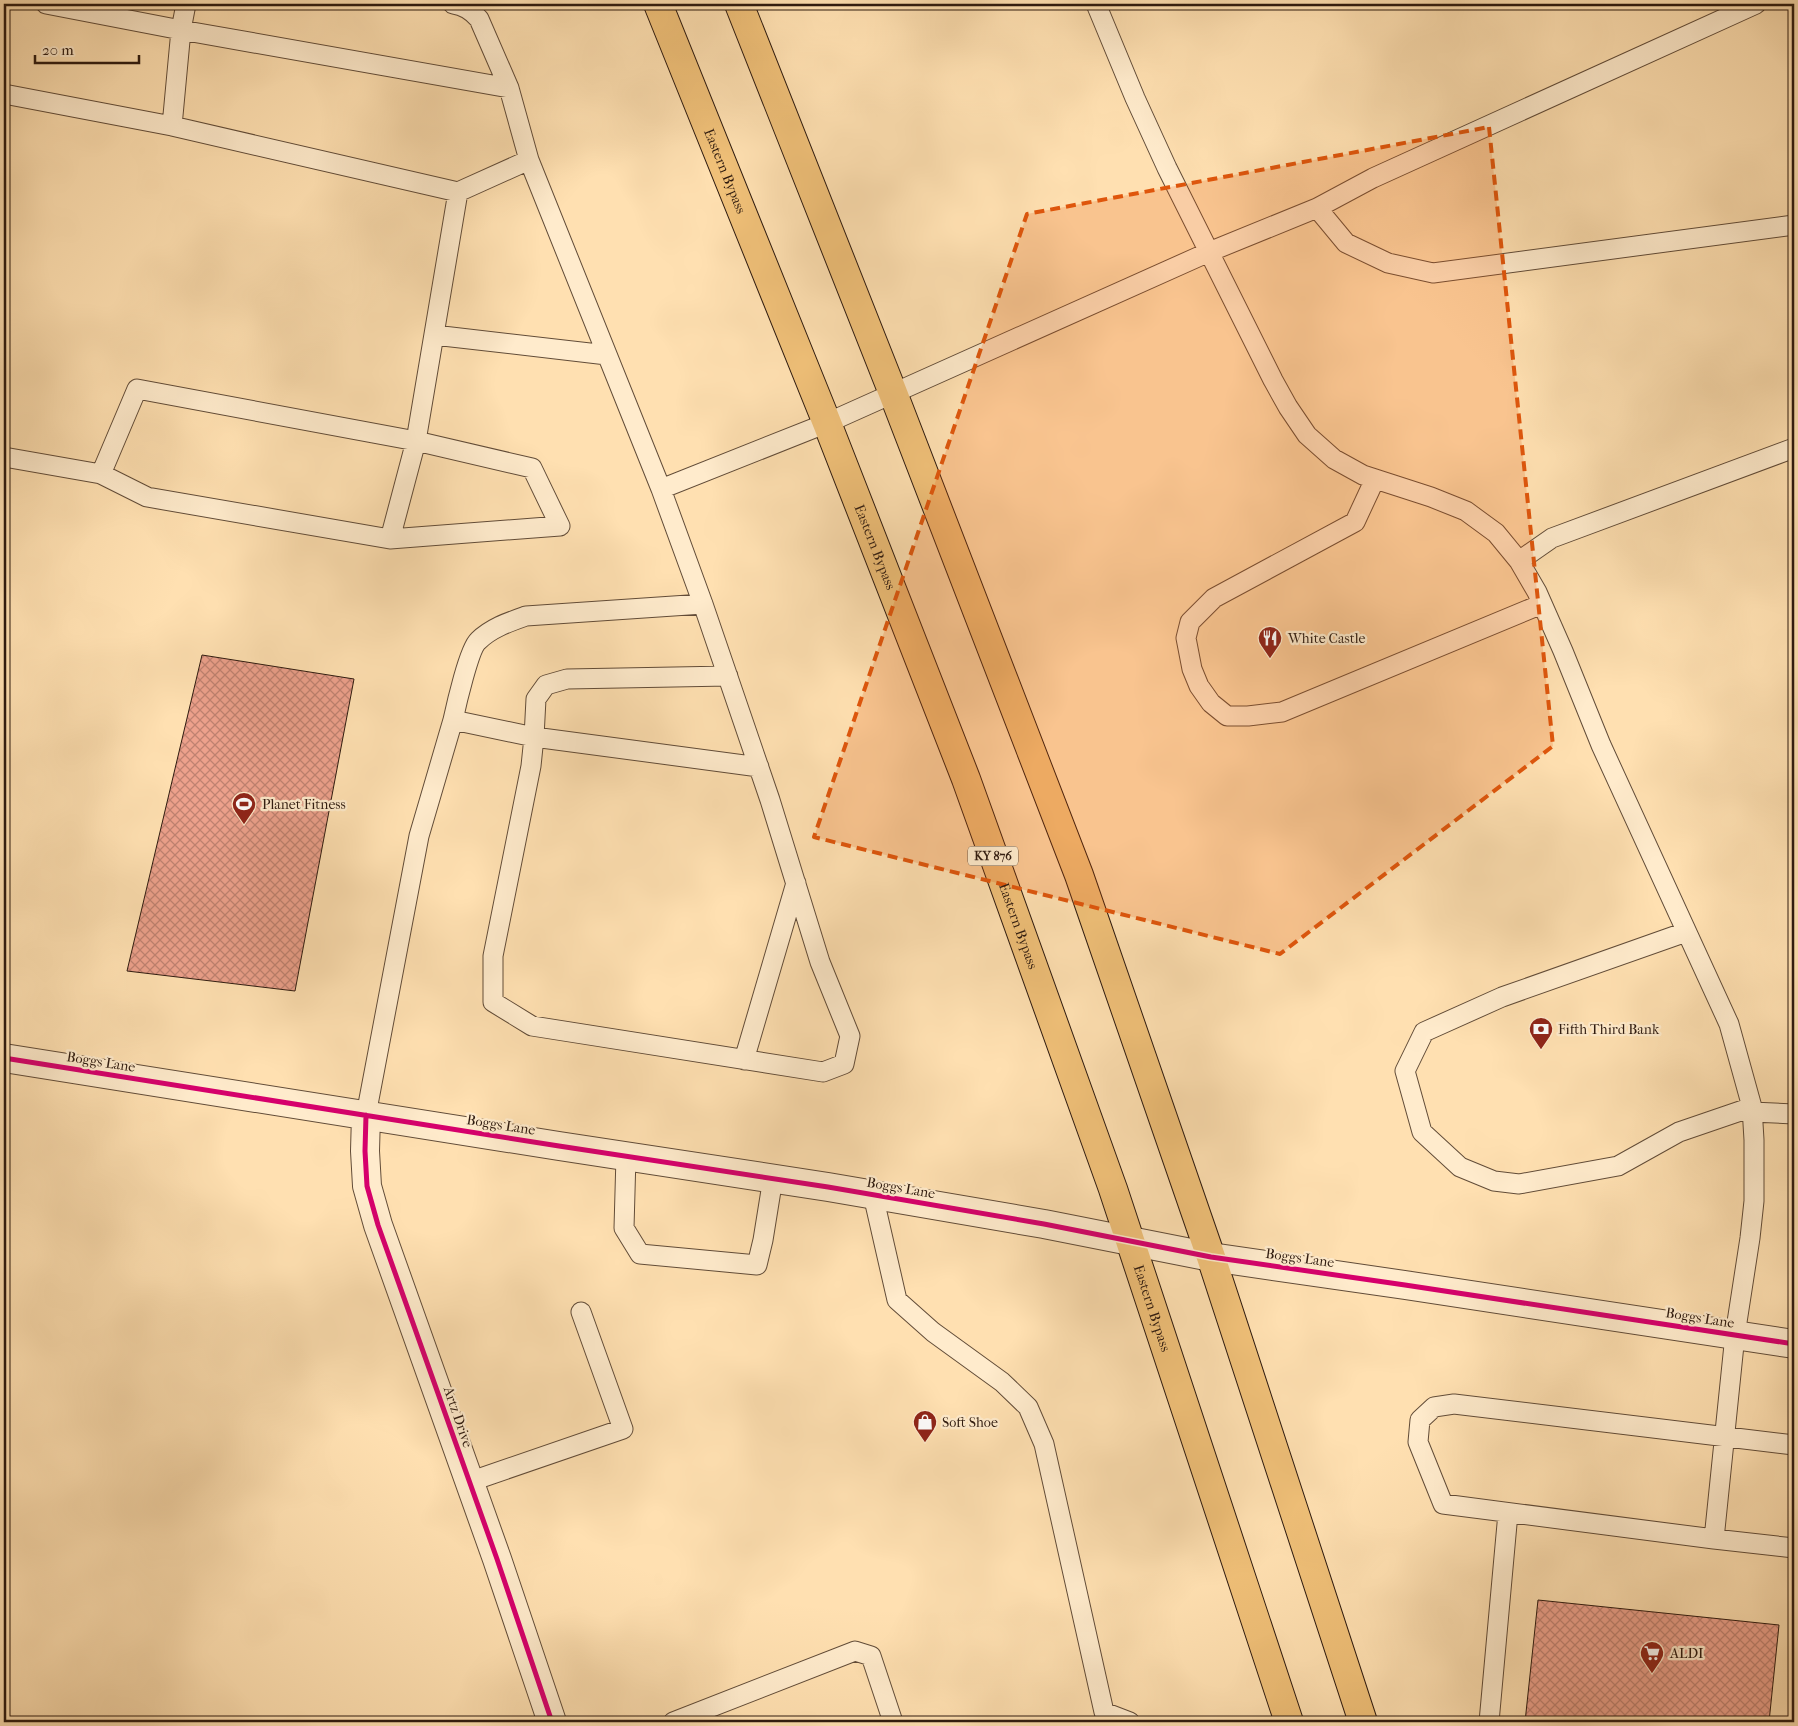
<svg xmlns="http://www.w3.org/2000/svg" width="1798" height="1726" viewBox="0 0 1798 1726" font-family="'IM FELL French Canon',serif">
	<defs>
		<pattern id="building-cross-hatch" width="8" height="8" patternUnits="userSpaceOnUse" patternTransform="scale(1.25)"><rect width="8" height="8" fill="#eda18c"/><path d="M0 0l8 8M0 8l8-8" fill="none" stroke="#c08271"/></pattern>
	</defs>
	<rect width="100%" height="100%" fill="#ffe0b1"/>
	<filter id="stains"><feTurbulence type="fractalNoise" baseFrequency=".004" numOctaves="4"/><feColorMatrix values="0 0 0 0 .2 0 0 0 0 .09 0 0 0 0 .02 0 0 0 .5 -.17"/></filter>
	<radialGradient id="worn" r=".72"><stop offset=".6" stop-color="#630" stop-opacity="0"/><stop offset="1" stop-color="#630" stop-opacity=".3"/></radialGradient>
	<path fill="url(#building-cross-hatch)" stroke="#2e1a0f" d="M202 655 354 679 295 991 127 971Z
		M1538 1600 1779 1625 1769 1722H1525Z"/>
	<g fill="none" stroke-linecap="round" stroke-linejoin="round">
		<g stroke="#624c38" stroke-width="21">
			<path id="lane" d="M46 4 181 30 172 126 458 192
				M186 4 181 30 509 88
				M453 4C464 6 471 10 479 19L509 88 529 160 661 489 827 423 1209 252 1317 208 1373 178 1756 4
				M1096 4 1135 98 1167 168 1273 380 1288 407 1307 435 1334 459 1363 475 1431 497 1466 511 1496 533 1519 561 1537 592 1563 651 1601 745 1729 1024 1752 1107 1754 1140V1201L1750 1238 1735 1335 1714 1539 1443 1504 1418 1442 1420 1420 1434 1407 1454 1404 1794 1445
				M4 94 172 126
				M1317 208 1346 243 1388 263 1433 273 1794 225
				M434 335 607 355
				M4 457 101 474 147 497 390 539 416 441 458 192 529 160
				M101 474 137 389 416 441 532 468 560 526 390 539
				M1375 479 1355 522 1214 598 1190 622 1186 638 1192 669 1199 686 1211 703 1227 716H1248L1282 712 1542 604
				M661 489 703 604 770 800 820 962 850 1036 844 1064 823 1072 532 1026 493 1002V956L531 766 534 737 759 767
				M1519 561 1552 538 1794 448
				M703 604 526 616C509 622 491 628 478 641 469 649 456 706 453 720L534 737 536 699 546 685 567 679 728 676
				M1686 932 1502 997 1424 1032 1405 1071 1422 1132 1460 1167 1494 1181 1519 1184 1618 1166 1679 1132 1752 1107
				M744 1060 796 883
				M1752 1112 1794 1114
				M366 1115 419 836 453 720
				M626 1156 624 1228 640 1254 757 1265 763 1240 773 1178
				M873 1195 897 1300 933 1332 1002 1382 1028 1407 1044 1444 1104 1712 1130 1722
				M469 1482 623 1429 581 1312
				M1714 1539 1794 1548
				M673 1722 855 1651 871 1656 893 1722
				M1489 1722 1508 1513"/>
		</g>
		<g stroke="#624c38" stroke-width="30">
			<path id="street" d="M4 1058 559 1146 828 1187 1044 1224 1211 1257 1405 1285 1794 1344
				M366 1115 365 1151 367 1186 378 1225 497 1559 552 1722"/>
		</g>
		<g stroke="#2e1a0f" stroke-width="30">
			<g id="primary">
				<path id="s1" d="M658 4 827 423 966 779 1113 1189 1289 1722"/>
				<path d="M739 4 893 393 1079 875 1211 1257 1363 1722"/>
			</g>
		</g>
		<use href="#lane" stroke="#ffebcc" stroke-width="19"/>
		<use href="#street" stroke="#ffebcc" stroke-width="28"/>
		<use href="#primary" stroke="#f0c078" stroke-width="28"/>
		<g stroke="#ffebcc" stroke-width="8">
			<path id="cycleway" d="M4 1058 559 1146 828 1187 1044 1224 1211 1257 1405 1285 1794 1344
				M366 1115 365 1151 367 1186 378 1225 497 1559 552 1722"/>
		</g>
		<use href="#cycleway" stroke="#d6006c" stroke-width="5"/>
	</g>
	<path fill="#df560c" fill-opacity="0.2" stroke="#df560c" stroke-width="4" stroke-dasharray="10 6" stroke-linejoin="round" d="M1489 127 1553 746 1280 954 814 837 1027 214Z"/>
	<defs>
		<g id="restaurant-pin" transform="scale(1.25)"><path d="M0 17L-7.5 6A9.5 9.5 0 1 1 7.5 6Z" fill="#8f2418" stroke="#ffebcc"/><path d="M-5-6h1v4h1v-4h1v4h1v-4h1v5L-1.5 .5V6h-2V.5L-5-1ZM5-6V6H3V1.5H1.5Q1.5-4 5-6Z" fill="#fff"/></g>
		<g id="stadium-pin" transform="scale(1.25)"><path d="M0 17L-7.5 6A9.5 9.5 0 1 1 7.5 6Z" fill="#8f2418" stroke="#ffebcc"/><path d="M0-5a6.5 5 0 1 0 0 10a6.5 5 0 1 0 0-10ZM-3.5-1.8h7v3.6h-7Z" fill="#fff"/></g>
		<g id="bank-pin" transform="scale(1.25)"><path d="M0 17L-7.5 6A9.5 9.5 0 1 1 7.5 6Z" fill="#8f2418" stroke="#ffebcc"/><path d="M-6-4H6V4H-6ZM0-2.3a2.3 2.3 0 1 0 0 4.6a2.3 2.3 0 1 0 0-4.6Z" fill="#fff"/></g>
		<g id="shop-pin" transform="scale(1.25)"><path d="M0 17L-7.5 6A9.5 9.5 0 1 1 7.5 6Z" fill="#8f2418" stroke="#ffebcc"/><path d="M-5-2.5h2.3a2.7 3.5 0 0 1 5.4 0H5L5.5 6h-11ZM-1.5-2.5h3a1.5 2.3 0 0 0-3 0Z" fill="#fff"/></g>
		<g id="supermarket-pin" transform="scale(1.25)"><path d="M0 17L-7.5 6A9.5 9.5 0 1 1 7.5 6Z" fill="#8f2418" stroke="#ffebcc"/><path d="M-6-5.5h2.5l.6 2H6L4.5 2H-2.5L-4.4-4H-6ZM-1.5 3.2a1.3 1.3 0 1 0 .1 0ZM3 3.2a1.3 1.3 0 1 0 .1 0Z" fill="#fff"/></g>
	</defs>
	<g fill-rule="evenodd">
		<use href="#restaurant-pin" x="1270" y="638"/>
		<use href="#stadium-pin" x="244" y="804"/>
		<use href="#bank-pin" x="1541" y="1029"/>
		<use href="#shop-pin" x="925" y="1422"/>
		<use href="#supermarket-pin" x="1652" y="1653"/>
	</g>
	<g text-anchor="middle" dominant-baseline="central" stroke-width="4.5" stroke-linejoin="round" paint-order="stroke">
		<rect fill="#ffebcc" stroke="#6d5948" stroke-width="1" x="968" y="846.5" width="50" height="19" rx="4"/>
		<g font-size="12" font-weight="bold" fill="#2e1a0f">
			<text x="993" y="856">KY 876</text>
		</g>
		<g font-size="14" fill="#2e1a0f" stroke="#ffebcc">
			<text stroke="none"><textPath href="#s1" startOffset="180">Eastern Bypass</textPath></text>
			<text stroke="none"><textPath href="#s1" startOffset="585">Eastern Bypass</textPath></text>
			<text stroke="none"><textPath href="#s1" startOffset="990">Eastern Bypass</textPath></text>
			<text transform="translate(101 1062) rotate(9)">Boggs Lane</text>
			<text transform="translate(501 1125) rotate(9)">Boggs Lane</text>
			<text transform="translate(901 1188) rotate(10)">Boggs Lane</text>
			<text transform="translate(1300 1258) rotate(8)">Boggs Lane</text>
			<text stroke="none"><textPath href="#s1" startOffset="1395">Eastern Bypass</textPath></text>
			<text transform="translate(1700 1318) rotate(9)">Boggs Lane</text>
			<text transform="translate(458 1417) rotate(71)">Artz Drive</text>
		</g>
		<g font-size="14" fill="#2e1a0f" stroke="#ffebcc" text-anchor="start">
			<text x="1288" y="638">White Castle</text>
			<text x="262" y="804">Planet Fitness</text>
			<text x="1558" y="1029">Fifth Third Bank</text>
			<text x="942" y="1422">Soft Shoe</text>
			<text x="1670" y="1653">ALDI</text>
		</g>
	</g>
	<rect width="1798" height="1726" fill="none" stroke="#ffe0b1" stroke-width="20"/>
	<rect x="5" y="5" width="1788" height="1716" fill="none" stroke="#2e1a0f" stroke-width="2.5"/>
	<rect x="10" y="10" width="1778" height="1706" fill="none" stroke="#2e1a0f"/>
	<path d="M35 55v8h104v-8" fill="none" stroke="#2e1a0f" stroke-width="2.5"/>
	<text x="42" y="55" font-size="15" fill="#2e1a0f" stroke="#ffebcc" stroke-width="4" paint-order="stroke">20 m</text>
	<rect width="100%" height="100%" filter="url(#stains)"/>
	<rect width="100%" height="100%" fill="url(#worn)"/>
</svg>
